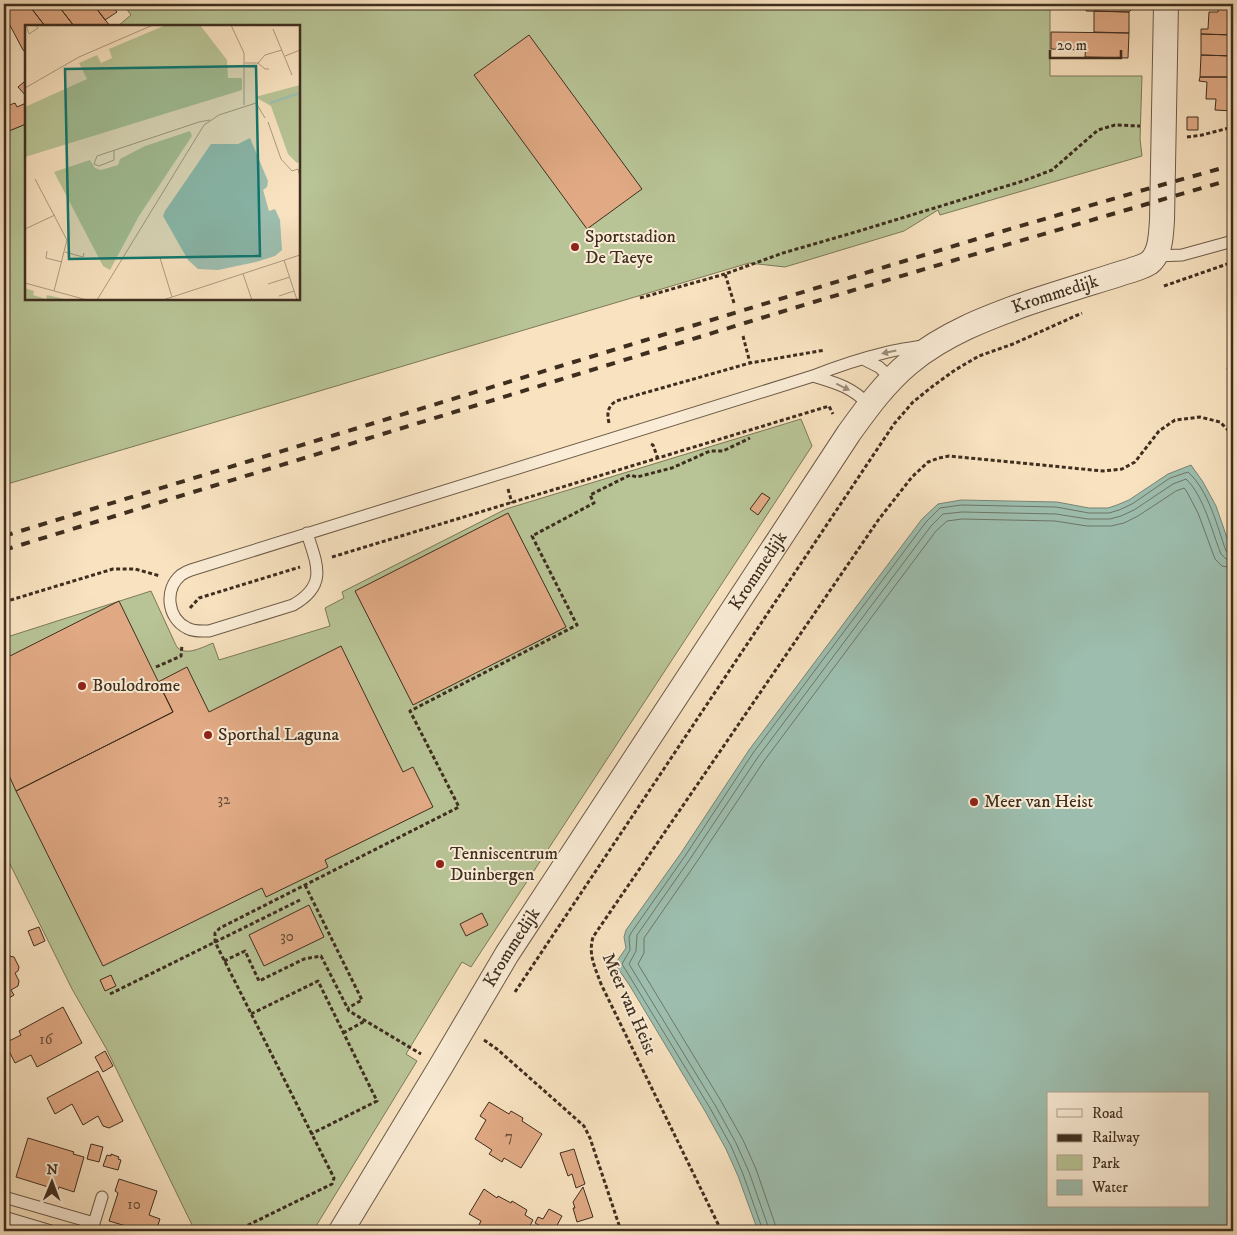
<svg xmlns="http://www.w3.org/2000/svg" width="1237" height="1235" viewBox="0 0 1237 1235" font-family="'IM FELL DW Pica',serif">
	<rect width="100%" height="100%" fill="#f8e2c0"/>
	<filter id="stains"><feTurbulence type="fractalNoise" baseFrequency=".004" numOctaves="4"/><feColorMatrix values="0 0 0 0 .2 0 0 0 0 .09 0 0 0 0 .02 0 0 0 .5 -.17"/></filter>
	<radialGradient id="worn" r=".72"><stop offset=".6" stop-color="#630" stop-opacity="0"/><stop offset="1" stop-color="#630" stop-opacity=".3"/></radialGradient>
	<path fill="#b8c496" stroke="#7c795a" d="M123 4H1050V76H1142L1140 139 1142 156 940 215 938 210 904 231 785 267 749 263 4 485V133L26 124V299H299V26H118L131 15Z
		M801 419 812 446 471 967 462 962 406 1054 417 1061 313 1231H195L106 1048 72 989 4 852V638L151 591 174 641C175 643 176 646 178 648 187 656 203 647 213 643L219 660 330 626 325 608 344 598 342 592 506 509Z"/>
	<path fill="#9dbeaf" stroke="#778475" fill-rule="evenodd" d="M1191 465 1203 482 1216 506 1233 555V1231H758L738 1176 726 1149 705 1111 630 986 615 964 626 948 624 937 626 930 681 853 749 750 922 519 938 504 961 500 1057 502 1089 508H1108L1117 505 1129 500 1168 474ZM1048 1094H1208V1206H1048Z"/>
	<g fill="none" stroke-linecap="round" stroke-linejoin="round">
		<path stroke="#6e7667" stroke-width="1" d="M763 1231 762 1228 743 1174 731 1146 710 1108 622 964 630 950 629 937 631 933 685 856 753 753 926 522 940 508 961 505 1056 507 1089 513H1109L1119 510 1132 504 1170 478 1188 472C1209 491 1217 526 1226 551L1230 554H1233
			M769 1231 768 1226 749 1172 736 1143 715 1105 629 964 636 951 637 935 690 859 758 757 931 526 943 514 962 512 1056 514 1088 519H1110L1121 516 1134 510 1173 484 1186 479C1204 496 1212 532 1221 554L1226 559 1233 561
			M776 1231 775 1224 756 1169 743 1140 721 1101 638 964 644 953V938L696 863 764 761 936 531 947 521 962 519 1055 521 1087 526H1111L1124 523 1138 516 1176 491 1184 488 1187 492 1198 513 1215 559 1222 566 1233 568"/>
	</g>
	<path fill="#e1aa85" stroke="#3f2e1f" d="M4 4H28L45 26H26V53L23 50 4 14Z
		M28 4H57L74 26H45Z
		M57 4H93L110 26H74Z
		M93 4H111L117 12 105 20Z
		M1087 4H1133V8L1129 12 1086 11Z
		M1219 4H1233V35L1201 34V29H1208L1209 12H1218Z
		M1094 11 1129 12V33L1094 32Z
		M1051 32 1129 33 1128 58 1085 57 1086 44H1083V50L1051 49Z
		M1201 34 1233 35V56L1201 55Z
		M529 35 642 189 587 229 474 75Z
		M1201 55 1233 56V77H1200Z
		M1200 77H1233V111L1215 110 1216 99H1206L1207 82 1199 81Z
		M24 82 26 85V96L18 87Z
		M15 103 17 107 26 103V124L4 133V107Z
		M1187 117H1198V130H1187Z
		M1233 366V388L1227 368Z
		M762 493 770 498 758 515 750 509Z
		M508 513 566 627 413 705 355 591Z
		M119 601 173 712 16 791 4 764V659Z
		M341 646 403 772 413 767 433 807 325 860 328 867 266 897 262 888 103 966 16 791 173 712 158 682 187 667 209 712Z
		M309 905 324 937 264 966 249 935Z
		M482 913 488 925 466 936 460 924Z
		M39 927 45 941 34 946 28 931Z
		M9 956 14 957 19 967 18 971 15 973 19 981 18 986 11 990 14 995 4 1001V958Z
		M111 975 116 986 105 991 100 980Z
		M63 1007 82 1043 37 1067 31 1055 15 1063 5 1043 21 1035 19 1031Z
		M105 1051 113 1066 103 1072 95 1057Z
		M98 1071 123 1121 109 1128 103 1126 98 1116 83 1125 72 1104 55 1114 47 1098Z
		M489 1102 509 1114 511 1111 523 1118 522 1121 542 1134 521 1168 504 1158 502 1162 489 1154 492 1150 475 1139 486 1120 480 1116Z
		M28 1138 74 1152 73 1154 84 1157 74 1192 59 1187 58 1190 16 1177Z
		M91 1144 103 1147 99 1162 87 1159Z
		M574 1149 585 1184 576 1188 572 1174 568 1176 560 1153Z
		M111 1154 119 1157 118 1159 121 1160 118 1170 103 1166 107 1155 111 1156Z
		M119 1179 157 1191 149 1215 160 1219 156 1231H143L109 1221 118 1193 115 1191Z
		M583 1187 593 1217 577 1222 573 1208H575L573 1202Z
		M484 1189 497 1198 498 1196 511 1203 512 1201 527 1210 525 1215 533 1220 527 1231H489L479 1225 481 1221 469 1214Z
		M549 1209 562 1216 554 1231H550L535 1223 538 1217 543 1219Z"/>
	<g fill="none" stroke-linecap="round" stroke-linejoin="round">
		<g stroke="#6d5b47" stroke-width="13">
			<path id="service" d="M1156 256 1182 255 1233 241
				M863 359 879 367 892 379
				M813 376C836 383 852 387 869 405
				M307 533C317 565 328 585 293 605L209 631C201 631 194 632 187 628 167 618 164 589 181 575 184 573 188 571 191 570L813 376C838 366 863 358 888 352 900 349 912 348 923 346
				M4 1197 94 1223 102 1197
				M4 1217 51 1231"/>
		</g>
		<g stroke="#6d5b47" stroke-width="26">
			<g id="minor">
				<path id="s1" d="M341 1231 441 1066 507 954 849 433C867 408 885 383 909 363 944 334 986 318 1028 303 1064 291 1101 280 1138 268 1141 267 1146 265 1149 263 1161 254 1161 234 1162 220L1166 4"/>
			</g>
		</g>
		<path stroke="#3f2e1f" stroke-width="3" stroke-dasharray="4 2.5" stroke-linecap="butt" d="M1187 137 1202 135 1233 127
			M1164 286 1233 262
			M640 298 725 274
			M734 303 725 274 783 253 859 231 1023 181 1052 170 1098 130 1115 125 1140 126
			M743 336 750 363
			M609 423C607 414 607 407 616 401L750 363 825 350
			M651 444 653 445 658 459
			M508 489 512 503
			M332 557 829 406 833 414
			M4 602 113 569H135L160 576
			M190 608 199 598 300 567
			M156 667 181 656 182 645
			M305 885 362 1000 348 1008
			M224 961 245 951 259 981 304 959 321 956 349 1011 421 1054
			M515 992 894 424 913 402 933 386 955 370 979 356 1013 344 1082 313
			M110 994 300 900
			M251 1014 318 981 377 1101 311 1134
			M343 1033 365 1021
			M484 1040 497 1049 584 1126 590 1138 621 1231
			M236 1231 332 1184 334 1178 215 942V933L220 928 459 807 410 711 577 625 532 536 594 503 590 495 630 475 637 477 672 468 710 451H723L750 438
			M720 1231 718 1224 601 984C595 967 588 955 593 937L879 519 912 477 928 462 939 458 949 456 1103 471 1122 469 1135 462 1159 431 1175 420 1200 417 1220 422 1232 434 1233 437"/>
		<use href="#service" stroke="#faecd6" stroke-width="11"/>
		<use href="#minor" stroke="#faecd6" stroke-width="24"/>
		<path stroke="#3f2e1f" stroke-width="4" stroke-dasharray="9 9" stroke-linecap="butt" d="M4 536 993 234 1140 191 1233 165
			M4 550 807 304 999 247 1233 179"/>
	</g>
	<defs><path id="oneway-solid" d="M-6-.8H1V-3.2L6.5 0L1 3.2V.8H-6Z" transform="scale(1.25)"/></defs>
	<g fill="#9c8d7a">
		<use href="#oneway-solid" transform="translate(889 352) rotate(168)"/>
		<use href="#oneway-solid" transform="translate(843 387) rotate(26)"/>
	</g>
	<g fill="#8f2418" stroke="#faecd6" stroke-width="2">
		<circle cx="575" cy="247" r="5"/>
		<circle cx="82" cy="686" r="5"/>
		<circle cx="208" cy="735" r="5"/>
		<circle cx="974" cy="802" r="5"/>
		<circle cx="440" cy="864" r="5"/>
	</g>
	<g text-anchor="middle" dominant-baseline="central" stroke-width="4" stroke-linejoin="round" paint-order="stroke">
		<g font-size="15" fill="#684d38">
			<text x="224" y="799">32</text>
			<text x="287" y="936">30</text>
			<text x="46" y="1039">16</text>
			<text x="509" y="1136">7</text>
			<text x="134" y="1204">10</text>
		</g>
		<g font-size="18" fill="#3f2e1f" stroke="#faecd6" text-anchor="start">
			<text x="585" y="237">Sportstadion<tspan x="585" dy="21">De Taeye</tspan></text>
			<text x="92" y="686">Boulodrome</text>
			<text x="218" y="735">Sporthal Laguna</text>
			<text x="984" y="802">Meer van Heist</text>
			<text x="450" y="854">Tenniscentrum<tspan x="450" dy="21">Duinbergen</tspan></text>
		</g>
		<g font-size="18" fill="#3f2e1f" stroke="#faecd6">
			<text stroke="none"><textPath href="#s1" startOffset="1201">Krommedijk</textPath></text>
			<text stroke="none"><textPath href="#s1" startOffset="781">Krommedijk</textPath></text>
			<text stroke="none"><textPath href="#s1" startOffset="331">Krommedijk</textPath></text>
			<text transform="translate(629 1004) rotate(66)">Meer van Heist</text>
		</g>
	</g>
	<g transform="translate(25 25)">
		<rect width="275" height="275" fill="#f8e2c0"/>
		<path d="M141 0H175L202 35 203 53H217V65L0 132V82L62 54 54 38 72 30 76 38 87 33 84 24ZM275 60V137L272 138 263 129 246 81 230 72ZM165 106 167 111 114 191 85 245 78 241 29 147 65 135 70 143 76 145 93 140 95 134 120 121ZM0 263 9 266 8 270 21 274 22 270 44 275H0Z" fill="#b8c496"/>
		<path d="M225 113 243 156 242 162 238 165 244 186 250 184 255 195 257 225 250 231 231 237 193 245 173 244 163 235 138 191 140 186 186 119H213Z" fill="#9dbeaf"/>
		<path fill="none" stroke="#9dbeaf" stroke-width="2.5" d="M245 78 275 68"/>
		<path fill="none" stroke="#ae9a80" stroke-width="1" d="M1 0 4 9 13 3 11 0M206 0 219 28V80M248 4 267 50M260 31 275 25M220 38H233L240 44H244M233 38 240 30 257 25M0 63 54 32 128 0M243 97 256 134 267 146 273 144 275 152M89 125V135L74 141 69 139 72 131 174 97 185 95M10 154 42 215 29 266M0 204 30 190M22 226 21 233 37 237M40 227 58 232 59 228M135 233 147 272M259 235 272 275M218 249 227 275M0 258 62 275M243 259 265 252M254 271 269 266M72 275 179 100 194 90 231 78 240 93M138 275 275 230"/>
		<path fill="#0f766e" fill-opacity="0.15" stroke="#0f766e" stroke-width="2.5" d="M231 41 235 231 44 234 40 44Z"/>
		<rect width="275" height="275" fill="none" stroke="#3f2e1f" stroke-width="2.5"/>
	</g>
	<rect width="1237" height="1235" fill="none" stroke="#f8e2c0" stroke-width="20"/>
	<rect x="5" y="5" width="1227" height="1225" fill="none" stroke="#3f2e1f" stroke-width="2.5"/>
	<rect x="10" y="10" width="1217" height="1215" fill="none" stroke="#3f2e1f"/>
	<rect x="1047" y="1092" width="162" height="115" fill="#faecd6" stroke="#afa08d"/>
	<rect x="1057" y="1109" width="25" height="8" fill="#faecd6" stroke="#afa08d"/>
	<text x="1092" y="1118" font-size="15" fill="#3f2e1f">Road</text>
	<rect x="1057" y="1134" width="25" height="8" fill="#3f2e1f" stroke="#afa08d"/>
	<text x="1092" y="1142" font-size="15" fill="#3f2e1f">Railway</text>
	<rect x="1057" y="1155" width="25" height="15" fill="#b8c496" stroke="#afa08d"/>
	<text x="1092" y="1168" font-size="15" fill="#3f2e1f">Park</text>
	<rect x="1057" y="1180" width="25" height="15" fill="#9dbeaf" stroke="#afa08d"/>
	<text x="1092" y="1192" font-size="15" fill="#3f2e1f">Water</text>
	<g transform="translate(52 1182) rotate(1)" stroke="#faecd6" stroke-width="4" paint-order="stroke">
	<path d="M0-4L9 19L0 12L-9 19Z" fill="#3f2e1f"/>
	<text y="-8" font-size="14" font-weight="bold" text-anchor="middle" fill="#3f2e1f">N</text>
	</g>
	<path d="M1050 50v8h71v-8" fill="none" stroke="#3f2e1f" stroke-width="2.5"/>
	<text x="1057" y="50" font-size="15" fill="#3f2e1f" stroke="#faecd6" stroke-width="4" paint-order="stroke">20 m</text>
	<rect width="100%" height="100%" filter="url(#stains)"/>
	<rect width="100%" height="100%" fill="url(#worn)"/>
</svg>
